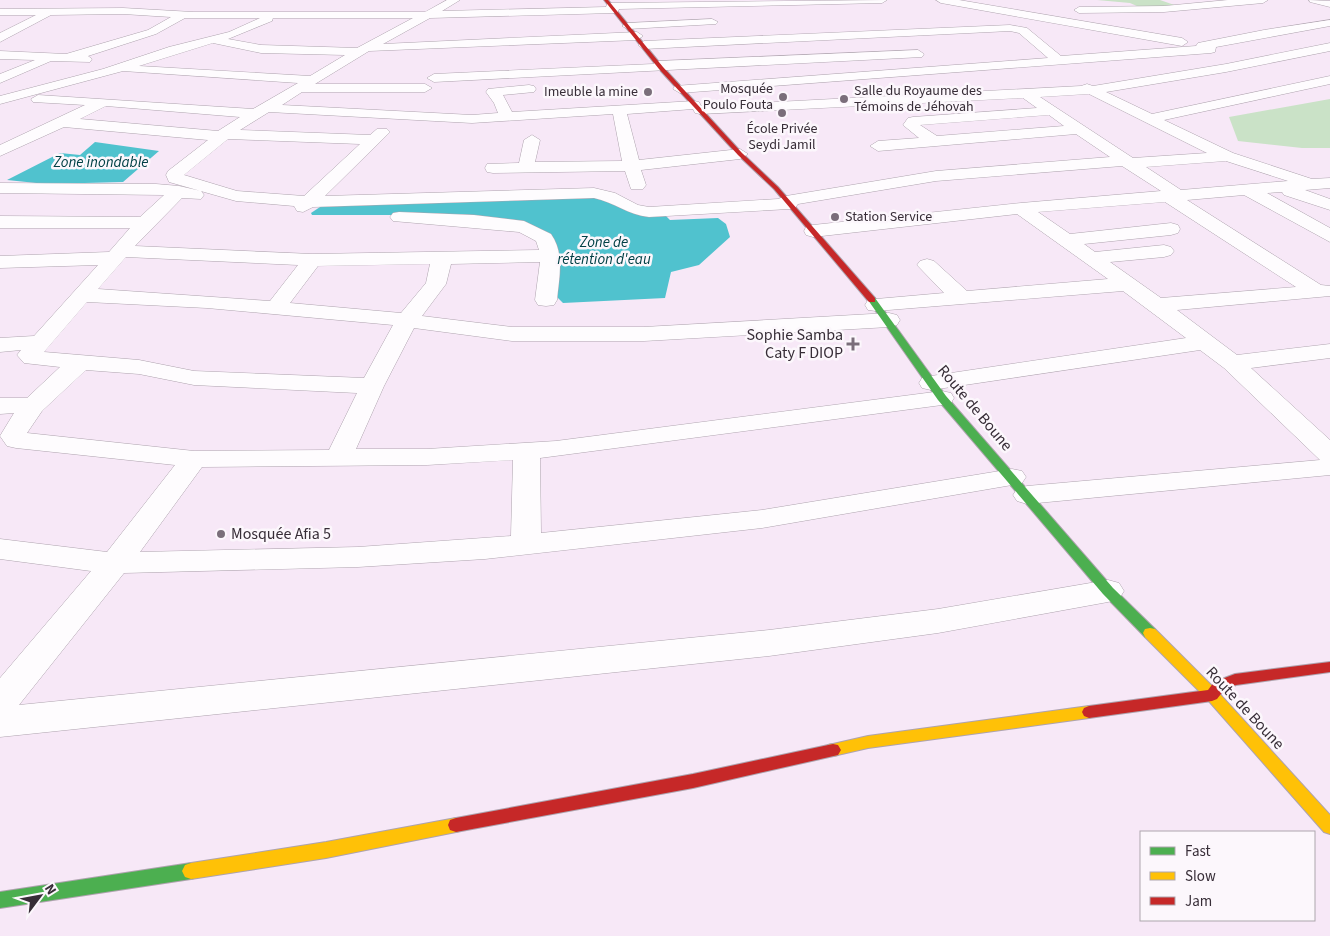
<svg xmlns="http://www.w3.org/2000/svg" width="1330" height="936" viewBox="0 0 1330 936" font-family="'Source Sans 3',sans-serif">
	<rect width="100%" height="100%" fill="#f7e8f7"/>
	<path fill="#cae2c7" d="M1097 0H1160L1183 8 1146 10 1130 3Z
		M1330 99V148H1302L1238 141 1229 117Z"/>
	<path fill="#50c2ce" d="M95 142 159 151 123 182 46 184 7 180 60 153 80 155Z
		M574 189C604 191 618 189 637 214H664L670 220 718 218 726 224 730 237 699 265 671 272 665 298 563 303 555 295 546 234 439 215H312L311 213 323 205Z"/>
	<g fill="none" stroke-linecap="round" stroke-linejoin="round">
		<g stroke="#aea3ae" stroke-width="1">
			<path id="street" d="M447 0H460L442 11 606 7 607 4 611 3 887 0 882 3 619 9 618 12 614 13 430 18 383 44 637 32 643 36 637 40 369 51 315 84H425L432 88 425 92H302L282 105 472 115 498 113 494 103 486 92 488 89 529 85 534 86 536 89 534 92 503 95 512 112 694 101 699 102 701 106 1081 86 1087 84 1093 86 1226 64 1330 43V51L1226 72 1106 92 1152 114 1330 76V84L1164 120 1233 153 1312 179 1330 178V188L1305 190 1330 199V210L1284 195 1282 192 1267 193 1330 228V242L1244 195 1187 200 1321 285 1330 286V296L1177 310 1237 355 1330 344V358L1251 368 1330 440V475L1027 504 1017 501 1013 495 1017 489 1027 486 1320 460 1224 368 1200 350 931 390 922 388 919 383 922 378 931 376 1186 338 1123 291 876 311 868 310 865 305 868 300 876 299 944 293 917 265 920 261 927 259 934 261 967 291 1108 279 1017 214 813 237 806 235 804 231 806 227 813 225 1021 203 1161 191 1122 166 936 181 798 204 795 208 789 209 649 217C628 215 614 202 594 198L313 207 303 212 297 211 294 206 236 201 169 182 166 175 168 171 208 140 64 127 0 156V145L85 105 33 102 31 99 38 95 253 109 298 83 123 71 0 104V96L103 69 169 47 229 32 260 18H185L156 34 88 56 92 59 90 62 51 61 0 83V74L35 60 0 59V51L66 54 148 30 171 17 123 14 51 15 0 42V33L36 15H0V9L123 8 193 12H425ZM273 18H413L357 48 261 45 228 39 272 21ZM213 43 261 53 345 55 310 76 139 66ZM1089 94 1207 153 1133 158 1040 97ZM1023 98 1037 108 913 117 908 118 903 125 919 138 878 141 870 146 878 151 1076 134 1110 157 936 171 786 196 778 199 649 207 638 205 615 193 594 188 325 196 390 132 387 129H377L370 135 240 130 269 112 472 123 613 114 622 161 535 162 540 140 532 135 524 140 519 163 487 164 485 168 487 172 493 173 625 171 631 189H643L646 185 641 170 740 159 748 154 740 149 639 160 627 114 693 109 695 113 700 114ZM106 106 240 117 218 131 80 119ZM1049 115 1064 126 937 136 920 125ZM228 139 360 144 304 196 237 191 184 175ZM1226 161 1288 181 1181 190 1146 167ZM1165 202 1296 287 1161 298 1110 262 1164 257 1171 255 1174 251 1171 247 1164 245 1095 252 1084 244 1171 235 1178 233 1180 229 1178 225 1171 223 1070 234 1038 212Z
				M936 0H959L1182 38 1188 42 1182 46 941 3Z
				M1228 0H1268L1263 3 1164 12 1079 13 1074 10 1079 7 1164 6Z
				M1309 0 1330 1V7L1310 2Z
				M712 19 718 22 716 24 628 29 622 26 628 23Z
				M1330 20V26L1216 47 1215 52 1211 53 680 93 673 89 675 86 1048 58 1019 33 1010 31 644 49 638 45 644 41 1010 25 1027 28 1061 56 1196 46 1198 43 1264 30Z
				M918 50 924 54 922 57 434 82 427 78 434 74 653 64 659 61Z
				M0 183 156 184 179 186 201 191 204 195 201 199 182 198 135 246 312 254 539 250 536 241 519 232 393 221 390 217 393 213 399 212 474 215 524 221 551 234C565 254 559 277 557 300L554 305 546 306 538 305 535 300 540 262 451 264 446 284 422 316 512 327H644L889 313 897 315 900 320 897 325 889 327 644 341H512L414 328 384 386 356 449H427L556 441 942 391 951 393 954 398 951 403 942 405 540 458 541 533 762 510 1012 469 1022 471 1026 477 1022 483 1012 485 762 528 485 559 358 567 124 573 19 705 769 630 938 609 1108 580 1119 583 1124 591 1119 599 1108 602 938 633 769 656 0 737V678L91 571 0 559V539L107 552 175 465 16 448 7 446 0 436 14 413 0 414V398H27L60 367 24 363 17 355 21 350 0 352V338L34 336 98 265 0 268V256L109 252 130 228H0V216L140 217 164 195 0 193ZM126 257 298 265 270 301 98 289ZM430 264 426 283 401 313 290 303 318 266ZM87 302 207 308 393 325 364 378 194 371 139 360 44 352ZM86 370 139 374 194 385 357 393 329 450 194 451 27 433 42 411ZM513 460 511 536 358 547 140 552 202 467 427 465Z"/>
		</g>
		<g stroke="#aea3ae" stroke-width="2">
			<path id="fast" d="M872 297 875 298 946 396 1113 588 1155 629 1157 633 1155 637 1150 638 1145 637 1103 594 938 400 868 300Z
				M191 863 197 865 200 871 197 877 191 879 0 908V892Z"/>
		</g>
		<g stroke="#aea3ae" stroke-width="2">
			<path id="slow" d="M1150 628 1155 629 1217 691 1330 815V834L1324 832 1207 699 1145 637 1143 633 1145 629Z
				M1089 706 1094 708 1096 712 1094 716 1089 718 868 748 833 756 828 755 825 750 828 745 833 744 868 736Z
				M456 818 462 820 464 825 462 830 456 832 326 858 191 879 185 877 182 871 185 865 191 863 326 842Z"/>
		</g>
		<g stroke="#aea3ae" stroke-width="2">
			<path id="jam" d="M604 0H608L663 67 742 153 778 187 875 298V302H869L774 189 738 155 659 69Z
				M1330 662V672L1236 685 1224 690 1217 699 1212 701 1089 718 1084 716 1082 712 1084 708 1089 706 1208 690 1214 682 1235 674Z
				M833 744 838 745 841 750 838 755 693 788 456 832 450 830 448 825 450 820 456 818 693 774Z"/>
		</g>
		<use href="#street" fill="#fefcfe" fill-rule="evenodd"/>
		<use href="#fast" fill="#4caf50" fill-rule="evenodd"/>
		<use href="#slow" fill="#ffc107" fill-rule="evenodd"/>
		<use href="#jam" fill="#c62828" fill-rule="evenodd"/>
	</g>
	<g fill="#7a6e7a" stroke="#fcf7fc" stroke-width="2">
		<circle cx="648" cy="92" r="5"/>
		<circle cx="783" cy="97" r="5"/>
		<circle cx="844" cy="99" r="5"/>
		<circle cx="782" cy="113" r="5"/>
		<circle cx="835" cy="217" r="5"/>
		<path d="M850.5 336.5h5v5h5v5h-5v5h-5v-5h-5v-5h5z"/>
		<circle cx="221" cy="534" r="5"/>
	</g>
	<g text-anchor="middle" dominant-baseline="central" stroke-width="5" stroke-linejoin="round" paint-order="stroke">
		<g font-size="14" fill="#372d37" stroke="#fcf7fc" text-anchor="end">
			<text x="773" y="89">Mosquée<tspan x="773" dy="16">Poulo Fouta</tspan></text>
			<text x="854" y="91" text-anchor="start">Salle du Royaume des<tspan x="854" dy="16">Témoins de Jéhovah</tspan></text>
			<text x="638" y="92">Imeuble la mine</text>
			<text x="782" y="129" text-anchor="middle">École Privée<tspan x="782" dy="16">Seydi Jamil</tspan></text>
			<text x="845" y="217" text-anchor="start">Station Service</text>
		</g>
		<g font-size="15" font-style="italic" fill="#004045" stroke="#fcf7fc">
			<text x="101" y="162">Zone inondable</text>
			<text x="604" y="242">Zone de<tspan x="604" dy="17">rétention d'eau</tspan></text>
		</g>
		<g font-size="16" fill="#372d37" stroke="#fcf7fc" text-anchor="end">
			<text x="843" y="335">Sophie Samba<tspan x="843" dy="18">Caty F DIOP</tspan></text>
			<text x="231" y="534" text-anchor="start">Mosquée Afia 5</text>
		</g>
		<g font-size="16" fill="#372d37" stroke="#fcf7fc">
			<text transform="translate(975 408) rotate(50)">Route de Boune</text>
			<text transform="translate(1245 708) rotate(47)">Route de Boune</text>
		</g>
	</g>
	<rect x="1140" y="831" width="175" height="90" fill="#fcf7fc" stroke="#ada6ad"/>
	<rect x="1150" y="847" width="25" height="8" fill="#4caf50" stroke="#ada6ad"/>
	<text x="1185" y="856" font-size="15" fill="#372d37">Fast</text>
	<rect x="1150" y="872" width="25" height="8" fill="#ffc107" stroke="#ada6ad"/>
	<text x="1185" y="881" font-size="15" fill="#372d37">Slow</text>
	<rect x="1150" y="897" width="25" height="8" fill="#c62828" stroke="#ada6ad"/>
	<text x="1185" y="906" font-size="15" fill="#372d37">Jam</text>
	<g transform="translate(40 896) rotate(58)" stroke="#fcf7fc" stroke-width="4" paint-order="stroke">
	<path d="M0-4L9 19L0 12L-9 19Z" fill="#372d37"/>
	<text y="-8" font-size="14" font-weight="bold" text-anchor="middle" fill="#372d37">N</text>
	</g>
</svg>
